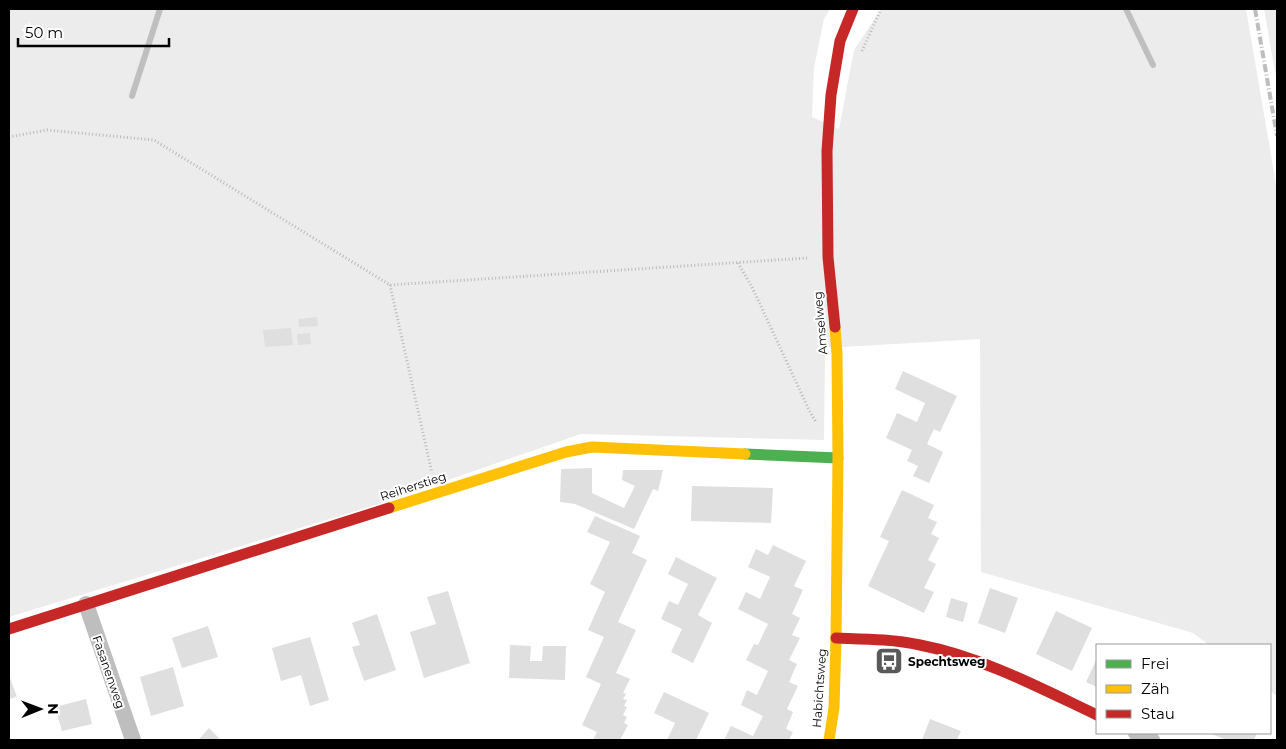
<svg xmlns="http://www.w3.org/2000/svg" width="1286" height="749" viewBox="0 0 1286 749" font-family="Montserrat,sans-serif">
	<rect width="100%" height="100%" fill="#fff"/>
	<path fill="#ececec" d="M9 9H830L824 19 814 68 812 117 839 129 854 50 881 9H1246L1277 190V696L1270 691V645H1209L1193 633 981 572 980 339 825 348 824 440 581 434 382 503 9 617Z
		M1264 9H1277V83Z"/>
	<g fill="none" stroke-linecap="round" stroke-linejoin="round">
		<path stroke="#bfbfbf" stroke-width="6" d="M1126 9 1153 65
			M132 96 160 9"/>
	</g>
	<path fill="#dfdfdf" d="M317 317 318 326 299 327 298 319Z
		M291 328 293 345 265 347 263 330Z
		M310 333 311 344 298 345 297 334Z
		M903 371 957 396 940 432 934 429 927 444 943 452 929 483 913 476 918 466 907 461 912 450 886 438 897 413 917 422 925 403 895 389Z
		M592 468V493L624 508 635 486 622 480 623 470H663L658 491 653 489 634 529 575 504 560 502 561 469Z
		M692 486 773 488 771 523 691 521Z
		M902 490 934 505 928 518 937 522 931 534 939 538 928 560 936 564 924 588 934 592 924 613 868 586 889 541 880 537Z
		M595 516 640 536 632 553 647 560 618 622 636 630 616 673 630 679 623 693 626 694 623 699 627 700 624 706 627 707 623 715 627 717 624 723 628 725 620 740H593L597 732 582 725 601 684 586 677 604 637 588 630 605 592 590 584 610 542 587 532Z
		M773 545 806 561 794 586 803 590 792 614 800 618 792 635 800 638 789 660 797 664 789 682 798 686 787 709 793 712 786 729 793 732 789 740H724L731 726 753 736 763 716 741 705 747 690 757 695 768 671 746 660 754 644 758 645 768 624 738 609 746 592 760 599 770 577 748 567 756 549 768 555Z
		M676 557 717 578 698 615 712 623 693 663 671 652 682 629 661 619 669 601 678 605 688 584 668 574Z
		M990 588 1018 598 1005 633 978 623Z
		M448 591 470 663 424 678 410 632 436 624 427 597Z
		M951 598 968 603 963 622 946 617Z
		M1056 611 1092 628 1072 671 1036 654Z
		M377 614 396 670 364 681 352 647 360 645 352 623Z
		M208 626 218 657 182 668 172 638Z
		M310 637 329 700 310 706 301 675 281 681 272 648Z
		M510 645 531 646 530 661H542L543 646H566L565 680 509 678Z
		M1097 658V687L1086 682Z
		M173 667 184 706 151 716 140 677Z
		M9 675 17 697 9 699Z
		M664 692 709 713 696 740H667L675 723 654 713Z
		M86 699 92 724 62 731 55 707Z
		M930 719 961 731 957 740H922Z
		M209 728 221 740H198Z
		M1209 733H1257L1254 740H1227Z"/>
	<g fill="none" stroke-linecap="round" stroke-linejoin="round">
		<path stroke="#b9b9b9" stroke-width="3" stroke-dasharray="1 2.5" stroke-linecap="butt" d="M862 51 881 9
			M9 137 47 130 154 140 390 285 807 258
			M738 263 752 287 810 412 816 422
			M390 285 432 473"/>
		<path stroke="#bebebe" stroke-width="16" d="M86 604 133 740
			M1136 733 1152 740"/>
		<path stroke="#4caf50" stroke-width="11" d="M745 454 838 458"/>
		<path stroke="#ffc107" stroke-width="11" d="M389 508 566 452 592 447 745 454
			M829 740 834 708 836 638 838 458 837 354 835 327"/>
		<path stroke="#c62828" stroke-width="11" d="M835 327 828 257 827 151 831 95 840 41 853 9
			M9 629 389 508
			M836 638C864 639 892 639 920 645 982 657 1040 688 1097 715"/>
		<path stroke="#bebebe" stroke-width="4" stroke-dasharray="8 2.5 1 2.5" stroke-linecap="butt" d="M1255 9 1277 136"/>
	</g>
	<defs>
		<g id="bus-square" transform="scale(1.4375)"><rect x="-9" y="-9" width="18" height="18" rx="4" fill="#595959" stroke="#fff"/><path d="M-5-6H5V4H4V6H2V4H-2V6H-4V4H-5ZM-3.5-4V0h7V-4ZM-3.5 1.2v1.5H-2V1.2ZM2 1.2v1.5H3.5V1.2Z" fill="#fff"/></g>
	</defs>
	<g fill-rule="evenodd">
		<use href="#bus-square" x="889" y="661"/>
	</g>
	<g text-anchor="middle" dominant-baseline="central" stroke-width="4" stroke-linejoin="round" paint-order="stroke">
		<g font-size="12" fill="#000" stroke="#fff">
			<text transform="translate(820 323) rotate(-95)">Amselweg</text>
			<text transform="translate(413 486) rotate(-18)">Reiherstieg</text>
			<text transform="translate(109 672) rotate(71)">Fasanenweg</text>
			<text transform="translate(819 688) rotate(-86)">Habichtsweg</text>
		</g>
		<g font-size="12" font-weight="bold" fill="#000" stroke="#fff" text-anchor="start">
			<text x="908" y="661">Spechtsweg</text>
		</g>
	</g>
	<rect width="1286" height="749" fill="none" stroke="#000000" stroke-width="20"/>
	<rect x="1096" y="644" width="175" height="90" fill="#ffffff" stroke="#999999"/>
	<rect x="1106" y="660" width="25" height="8" fill="#4caf50" stroke="#999999"/>
	<text x="1141" y="669" font-size="15" fill="#000000">Frei</text>
	<rect x="1106" y="685" width="25" height="8" fill="#ffc107" stroke="#999999"/>
	<text x="1141" y="694" font-size="15" fill="#000000">Zäh</text>
	<rect x="1106" y="710" width="25" height="8" fill="#c62828" stroke="#999999"/>
	<text x="1141" y="719" font-size="15" fill="#000000">Stau</text>
	<g transform="translate(40 709) rotate(89)" stroke="#ffffff" stroke-width="4" paint-order="stroke">
	<path d="M0-4L9 19L0 12L-9 19Z" fill="#000000"/>
	<text y="-8" font-size="14" font-weight="bold" text-anchor="middle" fill="#000000">N</text>
	</g>
	<path d="M18 38v8h151v-8" fill="none" stroke="#000000" stroke-width="2.5"/>
	<text x="25" y="38" font-size="15" fill="#000000" stroke="#ffffff" stroke-width="4" paint-order="stroke">50 m</text>
</svg>
